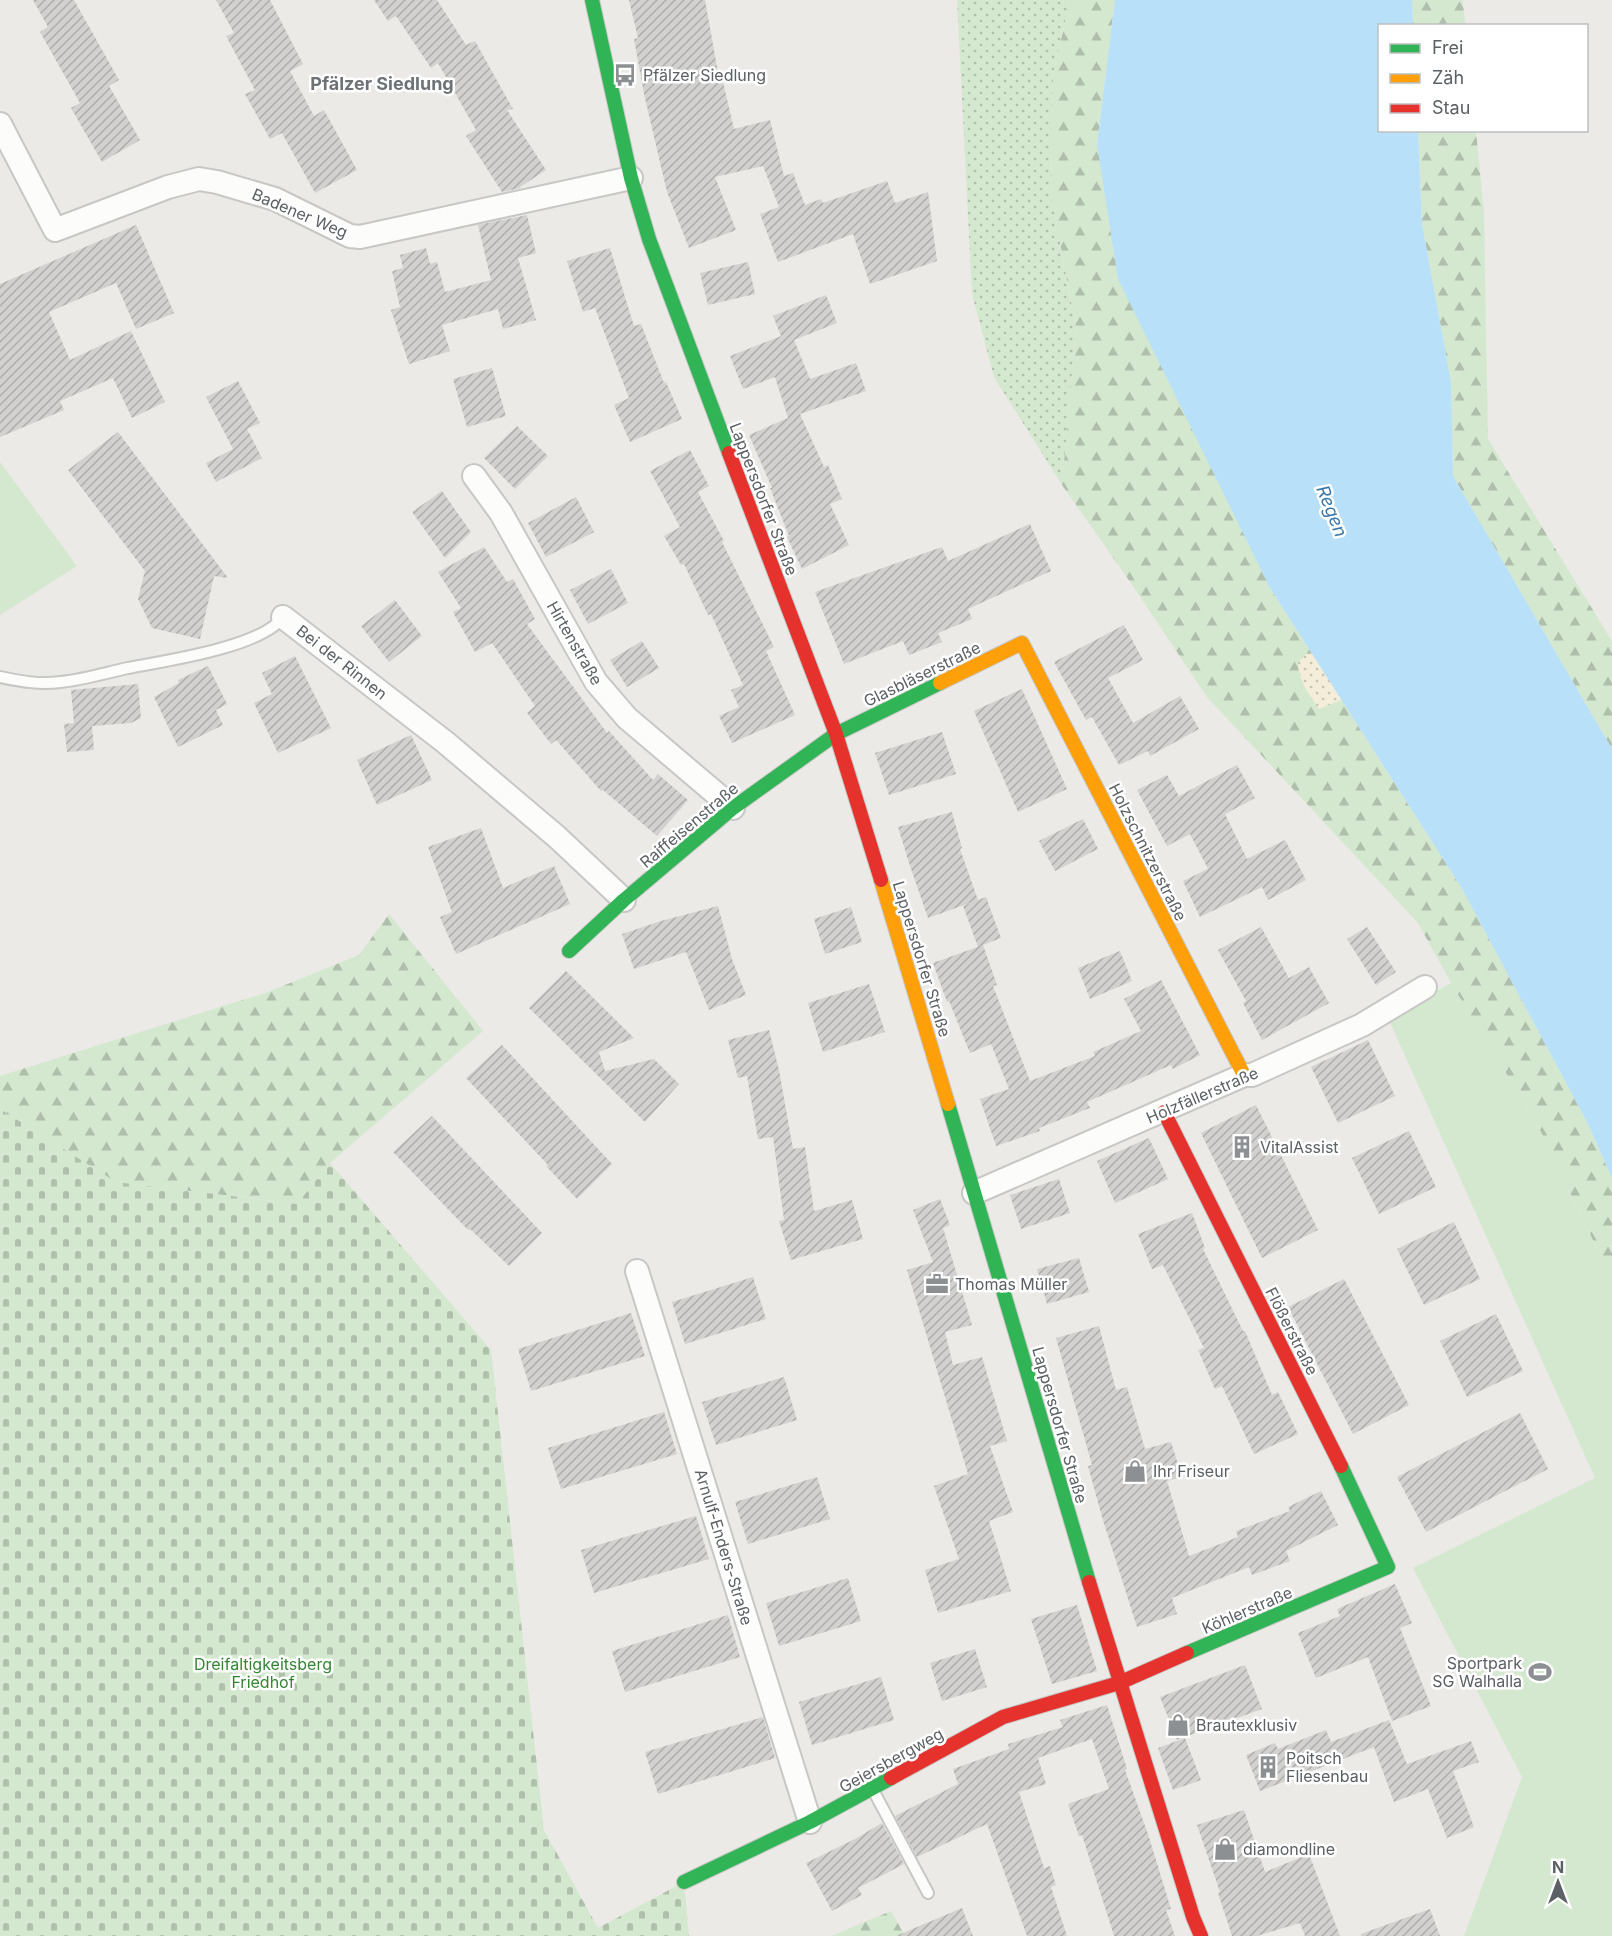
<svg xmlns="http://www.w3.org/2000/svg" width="1612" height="1936" viewBox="0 0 1612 1936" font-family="Inter,sans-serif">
	<defs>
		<pattern id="grass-dots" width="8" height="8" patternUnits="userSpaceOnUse" patternTransform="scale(1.5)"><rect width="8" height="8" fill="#d4e8d0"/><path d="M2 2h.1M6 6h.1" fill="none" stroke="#afbfac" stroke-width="1.8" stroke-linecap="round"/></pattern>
		<pattern id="forest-firs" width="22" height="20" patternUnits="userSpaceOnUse" patternTransform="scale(1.5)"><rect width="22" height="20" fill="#d4e8d0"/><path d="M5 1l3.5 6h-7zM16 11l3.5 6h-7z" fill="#afbfac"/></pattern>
		<pattern id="sand-dots" width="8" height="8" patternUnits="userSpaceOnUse" patternTransform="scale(1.5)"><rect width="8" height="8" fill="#f4edda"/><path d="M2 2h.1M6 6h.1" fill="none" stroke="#c9c3b4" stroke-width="1.8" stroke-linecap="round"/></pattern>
		<pattern id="cemetery-stones" width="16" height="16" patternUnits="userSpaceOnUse" patternTransform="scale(1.5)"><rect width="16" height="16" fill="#d4e8d0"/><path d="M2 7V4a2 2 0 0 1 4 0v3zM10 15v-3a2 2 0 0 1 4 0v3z" fill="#afbfac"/></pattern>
		<pattern id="building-hatch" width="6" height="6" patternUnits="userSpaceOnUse" patternTransform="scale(1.5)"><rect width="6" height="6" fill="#d2d1cf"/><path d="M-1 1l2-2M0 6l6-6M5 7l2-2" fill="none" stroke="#adadac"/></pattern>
	</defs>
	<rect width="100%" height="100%" fill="#ebeae6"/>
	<path fill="url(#grass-dots)" d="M957 0H1070L1053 76 1051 194 1076 328 1062 485 994 377 972 294Z"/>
	<path fill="url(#forest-firs)" d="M1070 0H1115L1097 144 1270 588 1461 887 1587 1122 1612 1178V1280L1536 1122 1462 1003 1418 923 1207 697 1133 586 1062 485 1076 328 1051 194 1053 76Z
		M1412 0H1463L1465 25H1413Z
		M1418 131H1476L1484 213 1488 439 1612 641V749L1453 476 1451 382 1422 224Z
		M389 914 483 1031 330 1163 297 1204 115 1182 0 1109V1076L268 992 359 955Z
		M891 1911 905 1936H831Z"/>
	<path fill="url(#sand-dots)" d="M1322 653 1341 700 1319 709C1310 696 1298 680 1298 663L1306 654Z"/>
	<path fill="url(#cemetery-stones)" d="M0 1109 116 1182 297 1204 330 1163 491 1350 544 1830 598 1928 684 1882 689 1936H0Z"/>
	<path fill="#d4e8d0" d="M0 462 77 566 0 615Z
		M1451 983 1536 1122 1612 1280V1936H1464L1522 1777 1413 1568 1595 1478 1388 1018Z"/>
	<path fill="#b8e0f8" d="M1115 0H1412L1413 25 1380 26V130L1418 131 1422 224 1451 382 1453 476 1612 749V1178L1587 1122 1461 887 1270 588 1118 279 1097 144Z"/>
	<path fill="url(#building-hatch)" d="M33 0H74L119 80 109 86 140 140 102 162 71 108 80 103 40 32 48 27Z
		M216 0H270L303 64 290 71 314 116 324 110 357 170 315 193 282 133 270 139 245 94 255 90 226 36 234 33Z
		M374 0H437L466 45 475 41 513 109 507 110 546 170 520 187V188L502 192 466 136 476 130 438 63 431 68 396 16 388 21Z
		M629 0H705L719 78H722L734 129 770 120 784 176 793 173 805 205 821 199 823 203 887 181 895 203 928 192 937 261 870 284 853 234 778 262 760 214 779 207 763 166 715 177 736 230 689 248 667 192 644 94 634 39 638 38Z
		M527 215 536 253 518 258 536 320 503 329 498 309 442 325 450 351 409 364 391 310 400 307 392 271 403 268 400 255 426 248 430 264 437 262 445 292 491 280 478 225Z
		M136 225 174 313 136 329 116 283 49 312 70 360 131 331 165 402 132 418 113 378 60 401 64 410 0 437V284Z
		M610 248 634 326 641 324 664 383 666 382 682 419 630 442 614 405 629 398 595 308 583 312 567 261Z
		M748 262 755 294 708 305 700 273Z
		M826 295 837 323 794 340 810 379 856 363 866 391 800 414 824 467 828 465 842 499 830 504 849 545 802 569 787 537 789 536 770 488H772L749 435 788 418 775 377 743 389 730 356 781 336 773 316Z
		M492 368 506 416 467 427 453 379Z
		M238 381 260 423 247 429 262 458 216 482 206 463 233 449 206 397Z
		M517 426 548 456 515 489 484 458Z
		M118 432 228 578 214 576 200 639 152 628 138 599 145 571 68 470Z
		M690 450 709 486 698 492 724 541 722 542 774 647 766 651 795 715 732 743 719 716 739 707 731 690 743 685 711 614 708 615 684 564 681 565 664 536 680 527 650 471Z
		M442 491 471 532 445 558 412 512Z
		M576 497 594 532 546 557 528 523Z
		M1030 524 1051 571 968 609 972 619 938 633 942 642 909 655 903 641 844 664 815 592 942 547 948 561Z
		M484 547 507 582 513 579 535 619 527 624 607 733 609 731 653 780 658 774 688 800 657 836 603 790 601 791 556 740 551 744 527 713 535 706 492 643 475 652 453 612 461 608 438 572Z
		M611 569 628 603 588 624 570 590Z
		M395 600 422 636 389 662 361 626Z
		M1124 625 1143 660 1108 678 1133 723 1180 696 1199 729 1150 756 1148 751 1119 765 1092 717 1086 720 1054 662Z
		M642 641 659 668 627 687 610 660Z
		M295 656 331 728 278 753 254 703 272 694 262 673Z
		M208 666 227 704 216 710 223 725 178 747 154 697 179 683 178 680Z
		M138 684 141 718 131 723 92 726 94 750 67 752 64 724 74 723 71 690Z
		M1022 689 1067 789 1018 812 974 711Z
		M942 732 956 774 889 795 875 753Z
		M411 735 432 780 377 805 357 760Z
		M1237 765 1255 798 1225 814 1247 859 1285 840 1306 880 1268 900 1262 887 1200 917 1183 881 1208 869 1190 834 1167 846 1137 790 1167 775 1179 796Z
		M952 812 962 848 960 849 978 900 986 897 1001 938 978 947 963 906 978 900 928 918 909 863 898 827Z
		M1083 819 1098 849 1055 871 1039 841Z
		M481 828 503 888 554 866 570 904 456 954 440 917 452 912 428 847Z
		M718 906 732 959 746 995 709 1010 686 952 634 969 622 934 661 921Z
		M851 907 862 942 825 954 814 919Z
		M1261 927 1289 978 1309 967 1329 1003 1262 1040 1243 1003 1246 1001 1218 950Z
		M1367 927 1396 972 1376 985 1347 939Z
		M983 945 997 985 993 986 1030 1081 1095 1056 1093 1052 1141 1031 1124 999 1161 980 1200 1055 1173 1069 1171 1065 1087 1102 1090 1108 1039 1128 1040 1131 996 1146 980 1099 1009 1089 991 1044 970 1053 949 1001 947 1002 933 963Z
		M1120 951 1132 981 1090 999 1078 968Z
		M566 971 634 1038 599 1052 605 1071 654 1059 679 1084 645 1122 529 1008Z
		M869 984 885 1032 823 1052 808 1003Z
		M769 1030 779 1070 793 1149 805 1147 814 1211 852 1200 863 1239 791 1260 779 1221 784 1220 773 1137 758 1139 747 1076 738 1078 728 1040Z
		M1368 1040 1395 1096 1338 1123 1311 1067Z
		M502 1045 612 1164 577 1199 546 1166 548 1165 466 1078Z
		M1256 1105 1318 1230 1262 1258 1201 1133Z
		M432 1116 542 1233 509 1266 470 1229 468 1230 393 1152Z
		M1409 1131 1436 1187 1379 1214 1352 1158Z
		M1149 1138 1168 1179 1115 1203 1097 1161Z
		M1059 1179 1070 1213 1021 1229 1010 1195Z
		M940 1199 950 1225 943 1228 972 1325 945 1332 953 1365 982 1357 1007 1441 990 1446 1013 1512 989 1521 1011 1591 938 1613 925 1570 959 1559 934 1486 968 1474 907 1270 933 1262 913 1210Z
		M1192 1213 1205 1248 1203 1249 1243 1331H1245L1272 1395 1278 1392 1298 1434 1254 1454 1222 1386 1215 1389 1198 1350 1204 1348 1163 1265 1152 1269 1138 1234Z
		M1454 1222 1480 1279 1424 1305 1397 1249Z
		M1079 1258 1089 1292 1047 1304 1037 1269Z
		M753 1277 766 1319 685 1344 672 1302Z
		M1344 1279 1409 1405 1353 1434 1288 1307Z
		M631 1313 645 1356 531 1391 518 1349Z
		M1496 1314 1523 1371 1467 1397 1440 1341Z
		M1099 1326 1116 1390 1127 1387 1145 1449 1171 1442 1182 1477 1167 1481 1189 1556 1238 1537 1236 1531 1290 1511 1288 1507 1321 1491 1338 1525 1286 1551 1290 1561 1252 1575 1249 1567 1172 1598 1177 1614 1137 1627 1102 1517 1088 1466 1092 1465 1056 1338Z
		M784 1377 797 1420 716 1445 702 1402Z
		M664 1412 677 1454 561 1489 548 1448Z
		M1520 1413 1548 1469 1426 1532 1397 1477Z
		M817 1477 830 1519 748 1544 735 1502Z
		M696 1516 709 1559 594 1593 581 1550Z
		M848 1578 861 1621 779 1646 766 1603Z
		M1395 1584 1412 1623 1400 1628 1431 1706 1392 1721 1368 1657 1316 1678 1298 1633 1340 1616 1337 1609Z
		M1077 1605 1097 1671 1052 1684 1031 1619Z
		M728 1615 740 1657 625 1692 612 1651Z
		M975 1649 987 1687 942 1701 930 1663Z
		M1245 1665 1262 1709 1177 1740 1160 1697Z
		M881 1677 894 1720 812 1745 799 1702Z
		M1107 1705 1127 1769 1125 1770 1148 1834 1171 1909 1166 1910 1175 1936H1114L1082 1835 1079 1836 1068 1804 1109 1789 1092 1739 1038 1758 1046 1784 1019 1792 1044 1868 1050 1866 1056 1885 1051 1887 1067 1936H1027L987 1824 917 1857 895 1816 958 1784 953 1769 1009 1749 1008 1744 1063 1727 1060 1720Z
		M763 1717 775 1758 658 1794 645 1752Z
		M1389 1720 1407 1764 1471 1741 1479 1762 1453 1771 1474 1827 1447 1838 1428 1789 1394 1802 1374 1747 1260 1791 1246 1755 1275 1743 1278 1749 1326 1730 1331 1742Z
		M1185 1738 1201 1780 1173 1790 1158 1748Z
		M1244 1810 1265 1872 1309 1854 1340 1936H1305L1300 1923 1257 1936H1232L1218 1893 1220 1892 1197 1825Z
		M882 1823 904 1864 858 1888 862 1895 832 1911 806 1863 855 1839Z
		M962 1908 973 1936H896Z
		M1430 1909 1440 1936H1361V1934Z"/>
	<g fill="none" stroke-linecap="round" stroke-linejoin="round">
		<g stroke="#c7c7c6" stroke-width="14">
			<path id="lane" d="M0 677C19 681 40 685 60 682 82 680 105 673 128 668 165 661 262 647 283 617
				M873 1790 928 1893"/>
		</g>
		<g stroke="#c7c7c6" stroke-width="26">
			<path id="street" d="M0 124 55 230 168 187 199 179 217 182 275 199 350 236 360 237 631 178
				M474 476 501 513 596 682 627 718 733 808
				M283 617 445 742 557 837 624 900
				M974 1193 1244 1075H1252L1362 1025 1425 987
				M637 1271 810 1822"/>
		</g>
		<g stroke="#c7c7c6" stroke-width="16">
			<path id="fast" d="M592 0 631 178 649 239 729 453
				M569 951 624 900 733 808 836 734 940 683
				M948 1104 1089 1582
				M1187 1653 1388 1567 1341 1466
				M684 1882 810 1822 891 1778"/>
		</g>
		<g stroke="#c7c7c6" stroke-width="16">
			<path id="slow" d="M940 683 1022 643 1244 1075
				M881 880 948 1104"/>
		</g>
		<g stroke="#c7c7c6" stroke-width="16">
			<path id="jam" d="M729 453 836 734 881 880
				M1164 1112 1341 1466
				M1089 1582 1193 1917 1201 1936
				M891 1778 1003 1717 1119 1683 1187 1653"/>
		</g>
		<use href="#lane" stroke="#fcfcfb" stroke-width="10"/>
		<use href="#street" stroke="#fcfcfb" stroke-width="22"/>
		<use href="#fast" stroke="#30b455" stroke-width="14"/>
		<use href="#slow" stroke="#ff9f0a" stroke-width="14"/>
		<use href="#jam" stroke="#e5322d" stroke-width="14"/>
	</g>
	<defs>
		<g id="bus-bare" transform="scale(1.8)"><path d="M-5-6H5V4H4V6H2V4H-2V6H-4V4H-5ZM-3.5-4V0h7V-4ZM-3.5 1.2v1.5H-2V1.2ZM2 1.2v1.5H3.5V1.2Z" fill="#8d9092" stroke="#fff" stroke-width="2.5" paint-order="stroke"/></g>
		<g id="building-bare" transform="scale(1.8)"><path d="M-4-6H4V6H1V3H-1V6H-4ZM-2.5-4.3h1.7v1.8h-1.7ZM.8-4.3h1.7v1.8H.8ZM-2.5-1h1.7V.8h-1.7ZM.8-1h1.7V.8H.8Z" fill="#8d9092" stroke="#fff" stroke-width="2.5" paint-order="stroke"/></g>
		<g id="office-bare" transform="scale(1.8)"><path d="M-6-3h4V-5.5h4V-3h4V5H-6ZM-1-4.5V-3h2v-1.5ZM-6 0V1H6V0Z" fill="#8d9092" stroke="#fff" stroke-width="2.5" paint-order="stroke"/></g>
		<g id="shop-bare" transform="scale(1.8)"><path d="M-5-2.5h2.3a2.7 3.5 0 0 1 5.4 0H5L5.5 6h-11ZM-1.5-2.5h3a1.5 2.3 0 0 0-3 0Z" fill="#8d9092" stroke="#fff" stroke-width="2.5" paint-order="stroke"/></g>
		<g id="stadium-bare" transform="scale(1.8)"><path d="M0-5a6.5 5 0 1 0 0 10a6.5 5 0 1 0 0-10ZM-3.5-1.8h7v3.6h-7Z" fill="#8d9092" stroke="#fff" stroke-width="2.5" paint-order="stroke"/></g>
	</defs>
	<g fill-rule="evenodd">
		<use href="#bus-bare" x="625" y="75"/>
		<use href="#building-bare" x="1242" y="1147"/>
		<use href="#office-bare" x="937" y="1284"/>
		<use href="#shop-bare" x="1135" y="1471"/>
		<use href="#stadium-bare" x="1540" y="1672"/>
		<use href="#shop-bare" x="1178" y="1725"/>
		<use href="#building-bare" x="1268" y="1767"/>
		<use href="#shop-bare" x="1225" y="1849"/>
	</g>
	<g text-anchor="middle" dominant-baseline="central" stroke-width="5" stroke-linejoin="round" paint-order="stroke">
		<g font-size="16" fill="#5b6064" stroke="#fff" text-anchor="start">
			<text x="643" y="75">Pfälzer Siedlung</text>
			<text x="1260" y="1147">VitalAssist</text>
			<text x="955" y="1284">Thomas Müller</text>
			<text x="1153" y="1471">Ihr Friseur</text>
			<text x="1522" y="1663" text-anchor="end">Sportpark<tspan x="1522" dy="18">SG Walhalla</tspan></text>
			<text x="1196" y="1725">Brautexklusiv</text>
			<text x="1286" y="1758">Poitsch<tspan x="1286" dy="18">Fliesenbau</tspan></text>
			<text x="1243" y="1849">diamondline</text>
		</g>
		<g font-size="16" fill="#5b6064" stroke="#fff">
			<text transform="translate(300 213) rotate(23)">Badener Weg</text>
			<text transform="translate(764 499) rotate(69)">Lappersdorfer Straße</text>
			<text transform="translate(575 643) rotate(60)">Hirtenstraße</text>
			<text transform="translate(342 662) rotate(38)">Bei der Rinnen</text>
			<text transform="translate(922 674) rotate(-26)">Glasbläserstraße</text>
			<text transform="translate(689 825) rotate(-40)">Raiffeisenstraße</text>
			<text transform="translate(1148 852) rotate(63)">Holzschnitzerstraße</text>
			<text transform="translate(922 959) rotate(73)">Lappersdorfer Straße</text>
			<text transform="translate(1202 1095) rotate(-23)">Holzfällerstraße</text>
			<text transform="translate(1292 1331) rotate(63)">Flößerstraße</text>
			<text transform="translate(1060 1425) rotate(74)">Lappersdorfer Straße</text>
			<text transform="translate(724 1547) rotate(73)">Arnulf-Enders-Straße</text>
			<text transform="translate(1247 1610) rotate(-23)">Köhlerstraße</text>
			<text transform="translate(891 1760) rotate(-29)">Geiersbergweg</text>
		</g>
		<g font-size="16" fill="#338532" stroke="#fff">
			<text x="263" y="1664">Dreifaltigkeitsberg<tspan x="263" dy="18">Friedhof</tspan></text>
		</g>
		<g font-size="18" font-weight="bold" fill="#6c7276" stroke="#fff">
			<text x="382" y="83">Pfälzer Siedlung</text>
		</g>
		<g font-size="18" font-style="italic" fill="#3a78ab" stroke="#fff">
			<text transform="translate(1332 511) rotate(68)">Regen</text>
		</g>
	</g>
	<rect x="1378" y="24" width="210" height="108" fill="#ffffff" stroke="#bdbfc1" stroke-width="1.5"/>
	<rect x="1390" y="44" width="30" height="9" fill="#30b455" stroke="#bdbfc1" stroke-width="1.5"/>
	<text x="1432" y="54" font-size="18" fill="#5b6064">Frei</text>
	<rect x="1390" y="74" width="30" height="9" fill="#ff9f0a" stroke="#bdbfc1" stroke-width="1.5"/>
	<text x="1432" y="84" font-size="18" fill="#5b6064">Zäh</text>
	<rect x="1390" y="104" width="30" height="9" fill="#e5322d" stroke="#bdbfc1" stroke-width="1.5"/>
	<text x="1432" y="114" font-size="18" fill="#5b6064">Stau</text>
	<g transform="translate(1558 1882)" stroke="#ffffff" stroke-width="4.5" paint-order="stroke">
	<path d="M0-4.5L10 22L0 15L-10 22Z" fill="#5b6064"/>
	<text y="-9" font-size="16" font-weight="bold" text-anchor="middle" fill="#5b6064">N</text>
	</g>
</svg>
